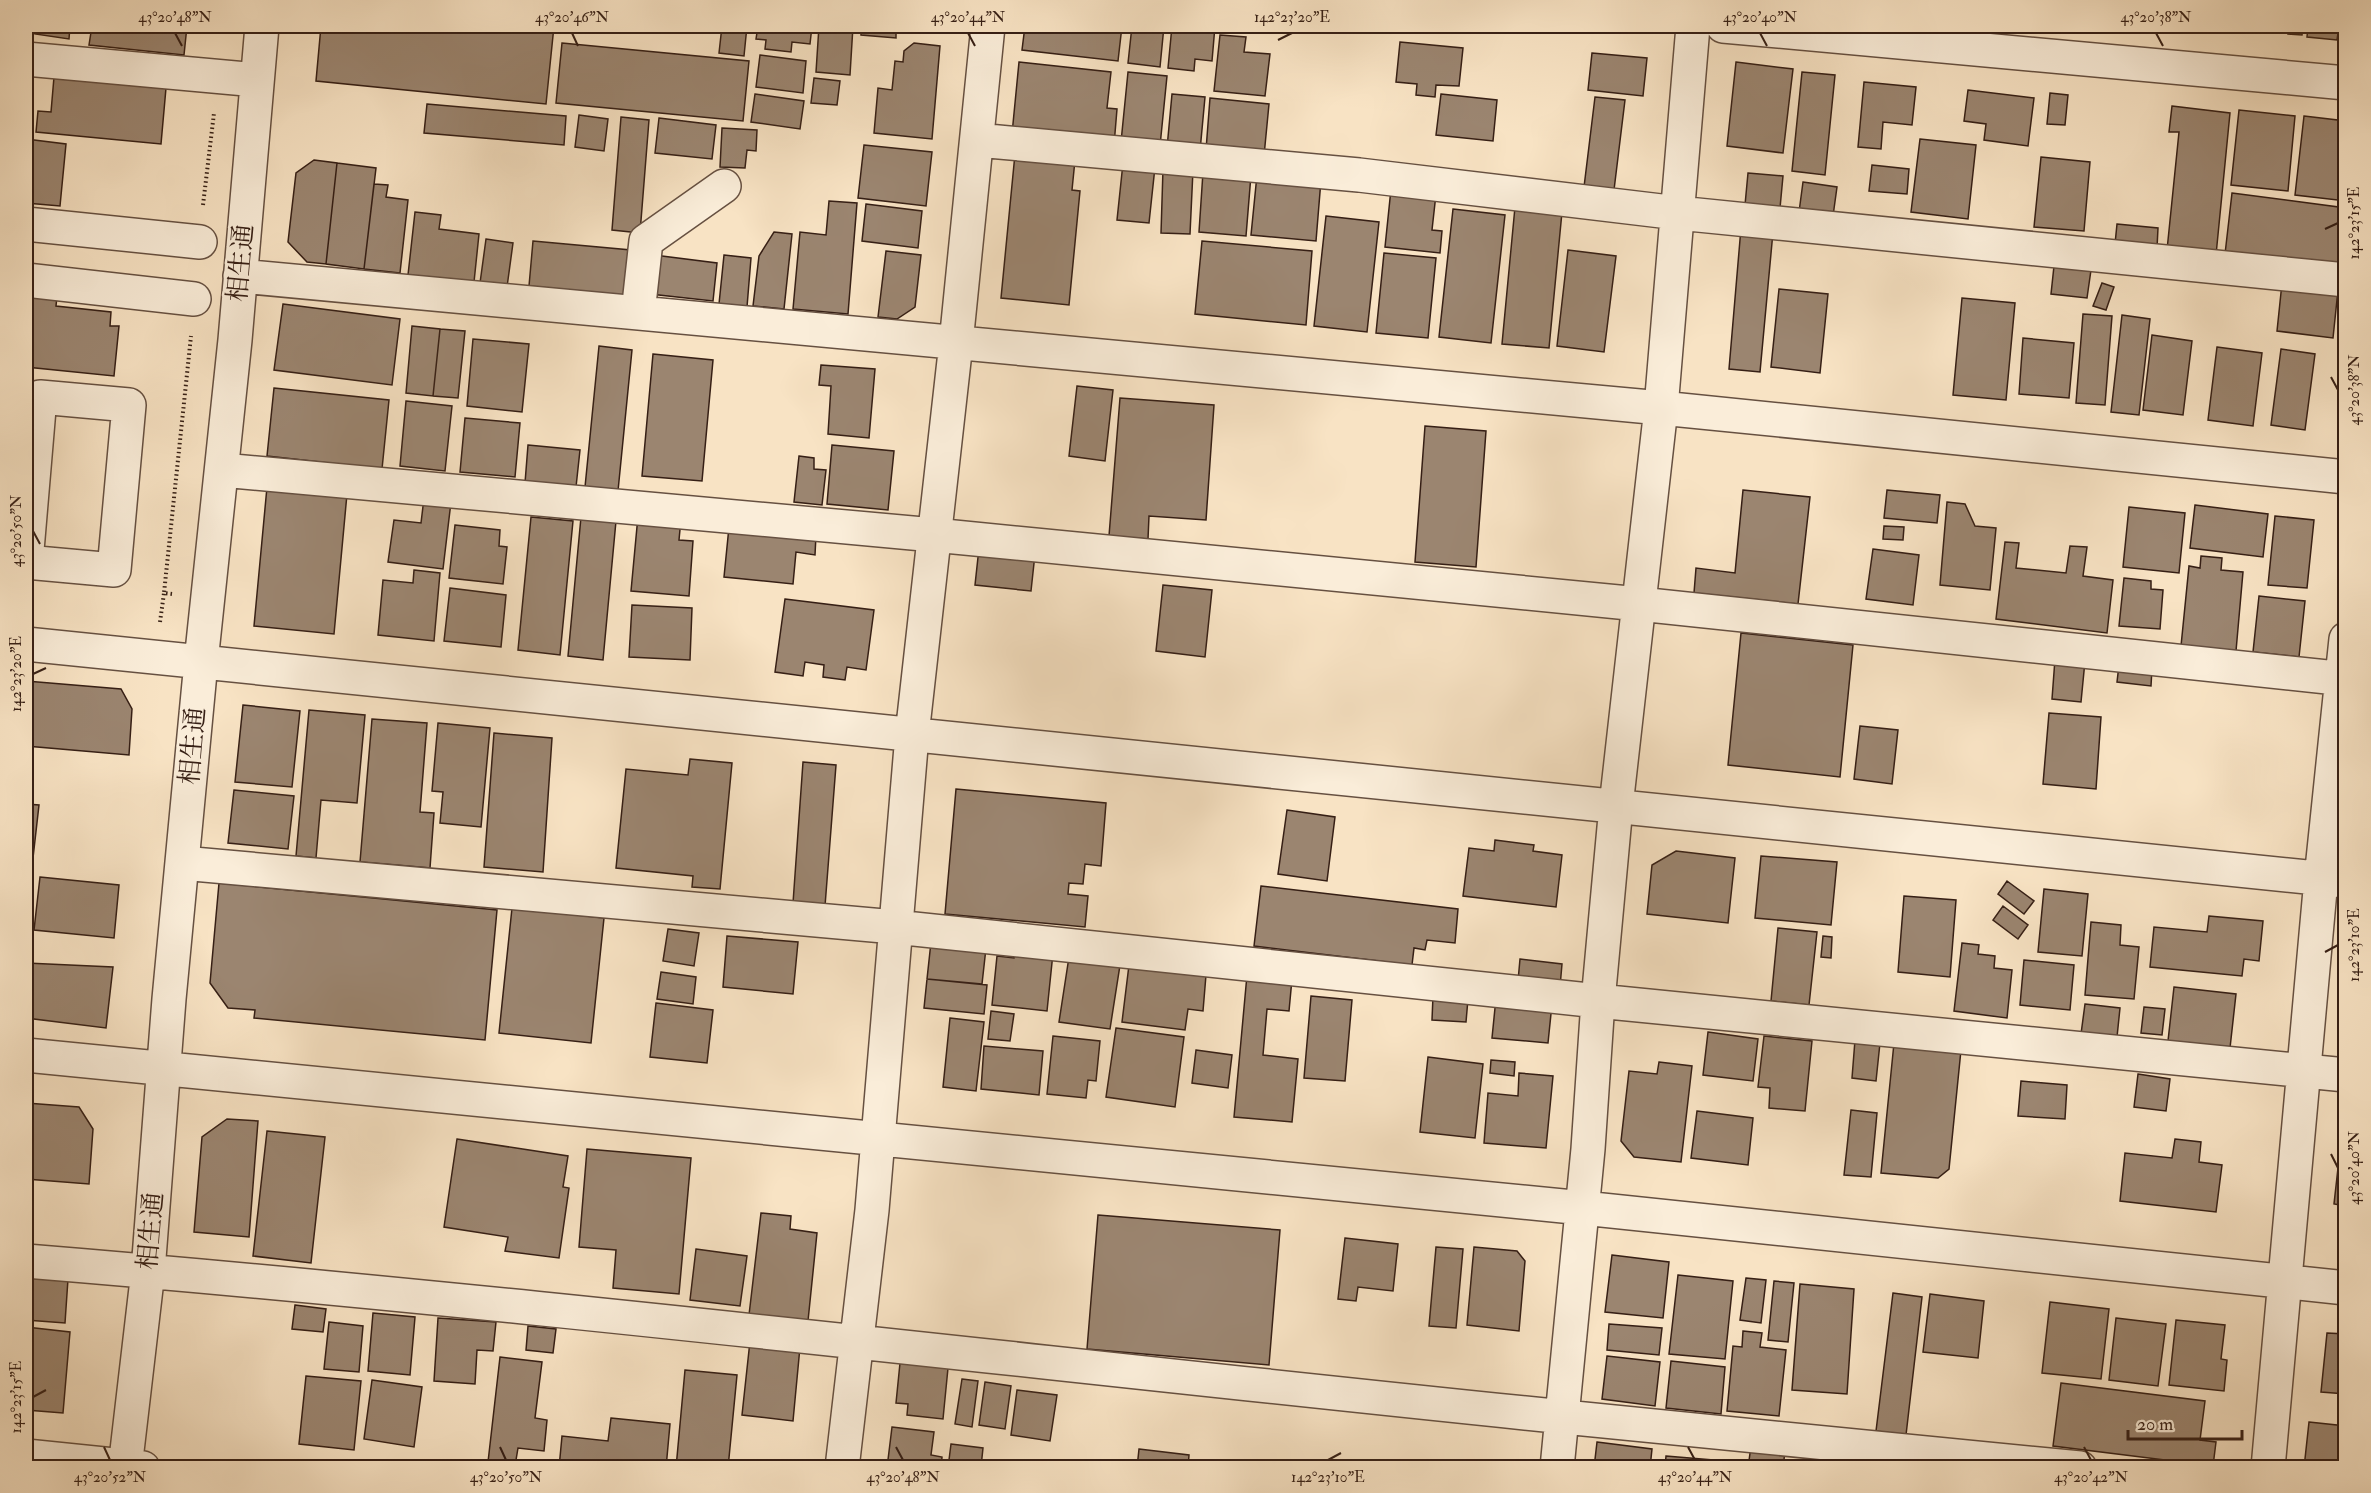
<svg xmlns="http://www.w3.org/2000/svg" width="2371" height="1493" viewBox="0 0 2371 1493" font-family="'IM FELL Double Pica','Noto Serif JP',serif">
	<rect width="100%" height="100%" fill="#f8e3c4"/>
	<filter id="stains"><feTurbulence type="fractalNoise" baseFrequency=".00333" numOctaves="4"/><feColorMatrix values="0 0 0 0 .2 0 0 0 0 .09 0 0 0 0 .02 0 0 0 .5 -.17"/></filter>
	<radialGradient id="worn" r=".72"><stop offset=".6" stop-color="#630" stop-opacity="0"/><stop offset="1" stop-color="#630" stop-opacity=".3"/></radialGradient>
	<path fill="#9b8570" stroke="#361f15" stroke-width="1.5" d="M37 26H70L69 39 35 34Z
		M92 26H187L184 55 89 45Z
		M321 26H554L546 104 316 81Z
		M722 26H747L744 56 719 53Z
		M758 26H812L810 44 792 42 791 52 765 49 766 40 756 39Z
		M819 26H853L850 75 816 72Z
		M861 26H896V38L861 35Z
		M1025 26H1122L1118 61 1022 50Z
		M1132 26H1164L1160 67 1128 63Z
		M1172 26H1215L1212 61 1195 59 1194 71 1168 68Z
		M2289 26H2303L2302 35 2288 34Z
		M2308 26H2339L2337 40 2307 37Z
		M1220 35 1246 37 1244 52 1270 54 1265 96 1214 91Z
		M1400 42 1463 48 1459 86 1436 85 1435 97 1416 95 1417 84 1396 82Z
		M562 43 749 61 743 121 556 103Z
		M914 43 940 46 932 139 874 133 878 88 892 90 895 61 903 62 904 51Z
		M1592 53 1647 58 1643 96 1588 90Z
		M760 55 806 61 803 93 756 87Z
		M1019 62 1111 72 1107 108 1117 109 1114 145 1012 134Z
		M1736 62 1793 69 1783 153 1727 146Z
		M1128 72 1167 76 1160 146 1121 142Z
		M1802 72 1835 75 1825 175 1792 171Z
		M54 77 166 88 161 144 36 132 38 111 51 112Z
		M814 78 840 81 837 105 811 103Z
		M1864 82 1916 87 1912 125 1883 122 1881 149 1858 147Z
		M1968 90 2034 98 2028 146 1984 140 1986 124 1964 121Z
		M2050 93 2068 95 2065 125 2047 124Z
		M755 94 804 101 800 129 751 122Z
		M1172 94 1205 97 1200 151 1167 148Z
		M1441 94 1497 100 1493 141 1436 135Z
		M1595 97 1625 100 1614 190 1584 187Z
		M1210 98 1269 104 1264 156 1206 150Z
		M427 104 566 116 564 145 424 133Z
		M2172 106 2230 113 2216 255 2167 250 2179 132H2169Z
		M2239 110 2295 116 2288 191 2231 185Z
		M579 115 608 119 604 151 575 147Z
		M2304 116 2346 121V201L2295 195Z
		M621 117 649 120 640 233 612 230Z
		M659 118 716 125 712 159 655 153Z
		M722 128 757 130 756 151 747 150 745 168 720 167Z
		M26 139 66 144 60 206 26 203Z
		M1920 139 1976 145 1968 219 1911 212Z
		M864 145 932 152 926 206 858 198Z
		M1015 154 1075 160 1072 190 1080 191 1069 305 1001 298Z
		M2041 157 2090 162 2084 231 2034 227Z
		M314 160 337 163 326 264 307 262 288 242 296 173Z
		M337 163 376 168 364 269 326 264Z
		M1123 163 1155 167 1149 223 1117 220Z
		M1872 165 1909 169 1907 194 1869 191Z
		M1163 169 1193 170 1190 234 1161 233Z
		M1203 172 1251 175 1246 236 1199 232Z
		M1748 173 1783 176 1780 208 1745 205Z
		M1257 175 1321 180 1316 241 1251 235Z
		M1803 182 1837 187 1833 216 1799 212Z
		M374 184 388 185 386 197 408 200 400 273 364 269Z
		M1391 189 1436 194 1432 230 1442 231 1440 253 1385 247Z
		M2232 193 2346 208 2339 268 2225 254Z
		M829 201 857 203 848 314 793 309 800 232 826 235Z
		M866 204 922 211 918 248 862 241Z
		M1515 207 1562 212 1549 348 1502 344Z
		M1453 209 1505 215 1491 343 1439 337Z
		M415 212 441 215 439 229 479 234 474 282 408 275Z
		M1326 216 1379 222 1367 332 1314 326Z
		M2117 224 2158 228 2157 248 2115 244Z
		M1741 228 1773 232 1760 372 1729 369Z
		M774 232 792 234 784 309 753 306 759 256Z
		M486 239 513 243 507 287 480 283Z
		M533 241 631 250 627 296 529 286Z
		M1202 241 1312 251 1306 325 1195 314Z
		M1568 250 1616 256 1604 352 1557 346Z
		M886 251 921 255 915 307 897 319 878 317Z
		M1384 253 1436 258 1428 338 1376 333Z
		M654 255 717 263 713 301 650 294Z
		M724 255 751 258 747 307 719 304Z
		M2054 266 2091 270 2087 298 2051 294Z
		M2102 283 2114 287 2106 310 2093 306Z
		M2282 283 2338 290 2333 338 2277 331Z
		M1779 289 1828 294 1820 373 1771 367Z
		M26 293 57 296 56 306 111 312 110 326H119L114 376 26 367Z
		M1962 298 2015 303 2006 400 1953 395Z
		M283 304 400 319 392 385 274 370Z
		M2083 314 2112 316 2105 405 2076 403Z
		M2122 315 2150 319 2139 415 2111 412Z
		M412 326 440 329 433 396 406 393Z
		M440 329 465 331 458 398 433 396Z
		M2152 335 2192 341 2183 415 2143 410Z
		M2023 338 2074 343 2069 398 2019 394Z
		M473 339 529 344 522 412 467 406Z
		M599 346 632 350 618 491 585 487Z
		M2217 347 2262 353 2253 426 2208 420Z
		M2281 349 2315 354 2305 430 2271 425Z
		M653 354 713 360 702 481 642 476Z
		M821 365 875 369 869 438 828 434 831 386 819 385Z
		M1077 386 1113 390 1105 461 1069 456Z
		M274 388 389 400 382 469 267 456Z
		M1120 398 1214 405 1206 520 1149 516 1148 539 1109 536Z
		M406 401 452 406 445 471 400 466Z
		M465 418 520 423 515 477 460 472Z
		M1425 426 1486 431 1476 567 1415 562Z
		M528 445 580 450 576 487 525 483Z
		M832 445 894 451 888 510 827 504Z
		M799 456 814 458V469L826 470 822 505 794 502Z
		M267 487 347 494 334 634 254 626Z
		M1743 490 1810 497 1798 604 1694 593 1696 568 1735 573Z
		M1887 490 1940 495 1937 523 1884 518Z
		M424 498 451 502 443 569 388 562 394 520 421 523Z
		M1947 502 1965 504 1975 526 1996 528 1990 590 1940 585Z
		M2195 505 2268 514 2263 557 2190 548Z
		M2129 507 2185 513 2179 573 2123 567Z
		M638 516 681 519 679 540 693 541 689 596 631 591Z
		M2275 516 2314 520 2307 588 2268 585Z
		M531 517 573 521 560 655 518 650Z
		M581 517 616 521 603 660 568 656Z
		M455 525 500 530 499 546 507 547 503 584 449 578Z
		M1884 526 1904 527 1903 540 1883 539Z
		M729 527 816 535 815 555 796 552 793 584 724 577Z
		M2005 542 2019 543 2016 568 2066 573 2070 546 2087 547 2083 576 2113 580 2107 633 1996 619Z
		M979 548 1035 554 1031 591 975 585Z
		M1873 549 1919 555 1913 605 1866 599Z
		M2201 556 2222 558 2221 570 2243 572 2236 651 2181 646 2189 566 2200 568Z
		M414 570 440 573 434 641 378 635 383 580 413 583Z
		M2124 578 2151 581V589L2163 590 2160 629 2119 626Z
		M1163 585 1212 590 1205 657 1156 651Z
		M450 588 506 595 501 647 444 641Z
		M2259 596 2305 601 2299 657 2253 652Z
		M785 599 874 610 866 670 847 667 845 680 823 677 824 665 805 662 803 676 775 672Z
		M632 605 692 608 690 660 629 657Z
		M1741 633 1853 645 1840 777 1728 765Z
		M2055 659 2085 661 2081 702 2052 699Z
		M2119 665 2152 668 2151 686 2117 682Z
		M26 681 121 689 132 709 129 755 26 746Z
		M243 705 300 711 292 787 235 782Z
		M309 710 365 715 357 803 321 800 316 858 296 856Z
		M2049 713 2101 717 2096 789 2043 784Z
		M372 719 427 723 420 812 434 813 430 868 360 862Z
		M438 723 490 728 481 827 440 823 443 792 432 791Z
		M1860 726 1898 730 1892 784 1854 779Z
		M494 733 552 738 543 872 484 867Z
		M690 759 732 763 720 889 692 887 693 876 616 868 626 769 688 775Z
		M803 762 836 765 825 906 793 903Z
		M956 789 1106 803 1101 866 1085 864 1083 884 1069 883 1068 894 1088 896 1085 927 945 914Z
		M234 790 294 796 288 849 228 843Z
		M26 804 39 805 33 858 26 857Z
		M1287 810 1335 817 1327 881 1278 874Z
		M1495 840 1534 845 1533 851 1562 855 1556 907 1463 896 1469 848 1494 851Z
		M1676 851 1735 858 1728 923 1647 914 1652 865Z
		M1761 856 1837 862 1831 925 1755 918Z
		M40 877 119 885 114 938 34 930Z
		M2007 881 2034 901 2024 914 1998 894Z
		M219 883 497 910 485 1040 254 1018 255 1010 228 1008 210 983Z
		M1261 886 1458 909 1455 943 1427 940 1425 950 1414 948 1412 965 1254 946Z
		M2044 889 2088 894 2082 956 2038 952Z
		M1904 896 1956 900 1950 977 1898 972Z
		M2003 906 2028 925 2018 939 1993 920Z
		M512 908 604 918 591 1043 499 1033Z
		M2209 916 2263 921 2259 961 2244 959 2242 976 2150 967 2154 927 2207 932Z
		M2091 922 2121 925 2120 945 2139 947 2134 999 2085 995Z
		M1778 928 1817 932 1809 1005 1771 1001Z
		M668 929 699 933 694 966 663 961Z
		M727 936 798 942 793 994 723 987Z
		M1823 936 1832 937 1831 958 1821 957Z
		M931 942 986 948 982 984 927 979Z
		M1962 943 1979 945 1978 954 1995 956 1994 968 2012 970 2007 1018 1954 1011Z
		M1015 949 1053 953 1047 1011 992 1005 997 956 1014 958Z
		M1069 957 1120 965 1110 1029 1059 1022Z
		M1520 959 1562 964 1560 987 1518 981Z
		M2024 960 2074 965 2070 1010 2020 1005Z
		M26 963 113 967 106 1028 26 1018Z
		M1129 965 1206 975 1203 1011 1188 1009 1185 1030 1122 1022Z
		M661 972 696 977 693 1004 657 999Z
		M1247 975 1292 979 1289 1011 1267 1009 1263 1055 1298 1059 1292 1122 1234 1117Z
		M927 979 987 985 984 1014 924 1008Z
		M2174 987 2236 994 2230 1048 2168 1041Z
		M1311 996 1352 1000 1345 1081 1304 1078Z
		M1433 996 1468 999 1466 1022 1432 1020Z
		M1496 998 1552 1004 1548 1043 1492 1038Z
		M656 1003 713 1010 707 1063 650 1057Z
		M2085 1004 2120 1008 2117 1037 2081 1034Z
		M2144 1007 2165 1009 2162 1035 2141 1033Z
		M991 1011 1014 1014 1010 1041 988 1039Z
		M950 1018 984 1022 976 1091 943 1087Z
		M1116 1028 1184 1037 1175 1107 1106 1097Z
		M1708 1032 1758 1039 1753 1081 1703 1075Z
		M1053 1036 1100 1041 1096 1081 1088 1080 1086 1098 1047 1094Z
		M1764 1036 1812 1041 1805 1111 1769 1108 1770 1088 1758 1087Z
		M1855 1040 1880 1043 1876 1081 1852 1078Z
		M1894 1043 1961 1050 1949 1169 1938 1178 1881 1173Z
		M984 1046 1043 1051 1039 1095 981 1089Z
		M1196 1050 1232 1055 1228 1088 1192 1083Z
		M1428 1057 1483 1064 1475 1138 1420 1132Z
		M1491 1060 1515 1062 1514 1076 1490 1073Z
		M1659 1062 1692 1066 1681 1162 1634 1157 1621 1141 1629 1071 1657 1074Z
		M1519 1073 1553 1076 1546 1148 1484 1143 1488 1093 1518 1096Z
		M2138 1074 2170 1079 2166 1111 2134 1107Z
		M2021 1081 2067 1085 2065 1119 2018 1116Z
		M26 1103 79 1107 93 1129 89 1184 26 1179Z
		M1851 1110 1877 1113 1871 1177 1844 1175Z
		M1697 1111 1753 1118 1748 1165 1691 1158Z
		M227 1119 258 1121 249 1237 194 1232 202 1137Z
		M267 1131 325 1137 311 1263 253 1256Z
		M457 1139 568 1156 563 1187 569 1188 559 1258 505 1251 508 1237 444 1227Z
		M2175 1139 2201 1142 2199 1162 2222 1165 2216 1212 2120 1201 2125 1153 2172 1158Z
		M587 1149 691 1158 679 1294 613 1288 616 1250 579 1247Z
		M2338 1168 2346 1169V1206L2334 1204Z
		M761 1213 791 1216 790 1229 817 1233 808 1321 749 1315Z
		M1098 1215 1280 1230 1269 1365 1087 1349Z
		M1345 1238 1398 1244 1393 1291 1358 1287 1356 1301 1338 1299Z
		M1436 1247 1463 1249 1456 1328 1429 1326Z
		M1474 1247 1517 1251 1525 1261 1519 1331 1467 1325Z
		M696 1249 747 1256 740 1306 690 1300Z
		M1612 1255 1669 1262 1663 1318 1605 1312Z
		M26 1275 68 1279 65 1323 26 1320Z
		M1678 1275 1733 1281 1725 1359 1669 1354Z
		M1746 1278 1766 1280 1761 1323 1740 1320Z
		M1774 1281 1794 1283 1788 1342 1768 1340Z
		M1800 1284 1854 1289 1847 1394 1792 1390Z
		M1893 1293 1922 1297 1906 1435 1876 1431Z
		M1930 1294 1984 1301 1978 1358 1923 1352Z
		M2050 1302 2109 1309 2101 1379 2042 1373Z
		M295 1305 326 1309 323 1332 292 1329Z
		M373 1313 415 1317 410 1375 368 1371Z
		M438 1318 496 1322 493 1351 477 1350 475 1384 434 1381Z
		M2116 1318 2166 1324 2158 1386 2109 1380Z
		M2176 1320 2225 1325 2221 1359 2227 1360 2224 1391 2169 1385Z
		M329 1322 363 1326 359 1372 324 1369Z
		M1609 1324 1662 1328 1659 1355 1607 1350Z
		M528 1326 556 1329 553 1353 526 1350Z
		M26 1327 70 1332 63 1413 26 1410Z
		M1743 1331 1762 1333 1760 1347 1786 1350 1779 1416 1727 1411 1733 1346 1742 1347Z
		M2327 1333 2346 1334V1394L2321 1392Z
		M750 1341 800 1347 793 1421 742 1415Z
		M1607 1356 1660 1362 1655 1406 1602 1399Z
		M500 1357 542 1362 535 1418 547 1420 544 1451 518 1448 515 1466 488 1462Z
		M1671 1361 1725 1367 1721 1414 1666 1408Z
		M900 1363 948 1368 943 1419 907 1415 908 1404 896 1403Z
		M685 1370 737 1375 728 1468H676Z
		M306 1376 361 1381 354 1450 299 1444Z
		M962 1379 978 1381 972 1427 955 1424Z
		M372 1380 422 1387 414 1447 364 1439Z
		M985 1382 1011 1386 1005 1429 979 1425Z
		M2061 1383 2205 1401 2200 1440 2216 1442 2213 1466 2053 1446Z
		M1017 1390 1057 1395 1050 1441 1011 1435Z
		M611 1418 670 1424 666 1468H559L562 1436 608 1441Z
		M2309 1422 2346 1426V1468H2304Z
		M892 1427 934 1432 931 1455 942 1457 941 1468H887Z
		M1597 1442 1652 1449 1650 1468H1594Z
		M951 1444 983 1448 981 1467 986 1468H948Z
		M1751 1446 1785 1451 1783 1468H1748Z
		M1139 1449 1189 1455 1188 1468H1137Z
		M1666 1456 1713 1460V1468H1665Z"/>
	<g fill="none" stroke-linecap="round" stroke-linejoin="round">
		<g stroke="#665041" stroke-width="36">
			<path id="minor" d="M1723 26 2346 83
				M26 59 257 80
				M977 140 1359 175 1678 213 2346 280
				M26 224 200 242
				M240 276 1661 408 2346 477
				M26 280 194 299
				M638 313 646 241 724 186
				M222 470 934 535 1639 604 2346 679
				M26 563V562L40 397 129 405 114 570 26 562
				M26 644 2346 881
				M182 863 895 927 1598 1001 2346 1075
				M26 1055 1583 1208 2346 1288
				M26 1261C539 1303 1051 1365 1564 1417 1736 1435 1908 1451 2080 1468
				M26 1456 143 1468
				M125 1468 148 1271 169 999 201 662 235 340 262 26
				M842 1468 872 1210 912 735 956 343 988 26
				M1557 1468 1588 1149 1598 1001 1616 806 1661 408 1693 26
				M2268 1468 2321 879 2346 639"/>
		</g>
		<path stroke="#361f15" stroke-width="4" stroke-dasharray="1.5 3" stroke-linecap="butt" d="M203 205 214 113
			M172 594 164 593 191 336
			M160 622 164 593"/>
		<use href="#minor" stroke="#faedd9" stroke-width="33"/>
	</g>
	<path fill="none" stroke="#361f15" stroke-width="2" d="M175 33 182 46M572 33 578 46M968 33 975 46M1760 33 1767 46M2156 33 2163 46M1278 40 1292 33M2325 229 2338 223M2331 377 2338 390M33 531 40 544M33 674 46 668M2325 952 2338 945M2331 1154 2338 1168M33 1397 46 1390M104 1447 110 1460M500 1447 506 1460M896 1447 903 1460M1688 1447 1695 1460M2084 1447 2091 1460M1328 1460 1341 1453"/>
	<g text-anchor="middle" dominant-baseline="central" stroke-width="5" stroke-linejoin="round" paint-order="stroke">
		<g font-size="26" fill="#361f15" stroke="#faedd9">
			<text transform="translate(241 263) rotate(-85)">相生通</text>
			<text transform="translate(193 746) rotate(-85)">相生通</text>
			<text transform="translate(151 1231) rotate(-85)">相生通</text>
		</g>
	</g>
	<rect width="2371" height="1493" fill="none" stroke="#f8e3c4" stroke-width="66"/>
	<path d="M2128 1430v9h114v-9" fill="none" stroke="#361f15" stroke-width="3"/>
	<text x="2137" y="1430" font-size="18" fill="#361f15" stroke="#faedd9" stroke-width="4.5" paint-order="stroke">20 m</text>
	<rect x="33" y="33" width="2305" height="1427" fill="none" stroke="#361f15" stroke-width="2"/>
	<g font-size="15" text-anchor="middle" fill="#361f15">
		<text x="175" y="22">43°20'48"N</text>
		<text x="572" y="22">43°20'46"N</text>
		<text x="968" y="22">43°20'44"N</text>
		<text x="1292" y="22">142°23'20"E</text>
		<text x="1760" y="22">43°20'40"N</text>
		<text x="2156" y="22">43°20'38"N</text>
		<text transform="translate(2354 223) rotate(-90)" y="5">142°23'15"E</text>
		<text transform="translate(2354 390) rotate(-90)" y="5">43°20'38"N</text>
		<text transform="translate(16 531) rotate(-90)" y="5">43°20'50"N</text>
		<text transform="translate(16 674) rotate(-90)" y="5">142°23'20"E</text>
		<text transform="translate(2354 945) rotate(-90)" y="5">142°23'10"E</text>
		<text transform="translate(2354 1168) rotate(-90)" y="5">43°20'40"N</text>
		<text transform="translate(16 1397) rotate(-90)" y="5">142°23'15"E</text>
		<text x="110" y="1482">43°20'52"N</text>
		<text x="506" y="1482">43°20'50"N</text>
		<text x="903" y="1482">43°20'48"N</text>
		<text x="1328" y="1482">142°23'10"E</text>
		<text x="1695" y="1482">43°20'44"N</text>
		<text x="2091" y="1482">43°20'42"N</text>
	</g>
	<rect width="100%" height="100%" filter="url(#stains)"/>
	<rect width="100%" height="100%" fill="url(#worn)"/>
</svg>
